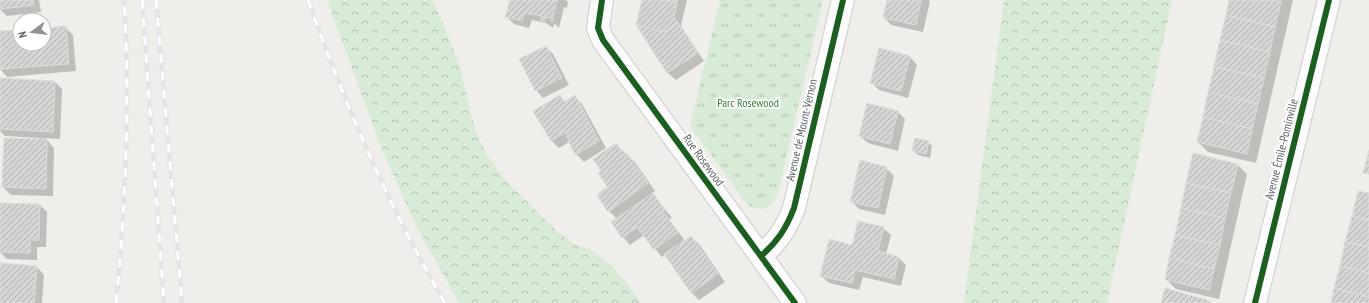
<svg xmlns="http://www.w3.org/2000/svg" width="1369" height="303" viewBox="0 0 1369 303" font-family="'PT Sans Narrow',sans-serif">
	<defs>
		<pattern id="forest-crowns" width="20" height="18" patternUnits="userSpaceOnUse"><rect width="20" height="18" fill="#d8ebd6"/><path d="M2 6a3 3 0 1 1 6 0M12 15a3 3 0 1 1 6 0" fill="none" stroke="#b2c2b1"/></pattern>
		<pattern id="park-tufts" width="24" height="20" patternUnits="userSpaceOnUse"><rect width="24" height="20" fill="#d8ebd6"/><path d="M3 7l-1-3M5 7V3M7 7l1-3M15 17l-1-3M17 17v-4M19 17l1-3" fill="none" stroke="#b2c2b1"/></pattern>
		<pattern id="building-hatch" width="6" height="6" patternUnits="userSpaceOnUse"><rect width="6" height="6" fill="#d6d5d3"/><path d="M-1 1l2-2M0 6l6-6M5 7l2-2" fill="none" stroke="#b1b0af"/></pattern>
	</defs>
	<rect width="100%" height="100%" fill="#efeeea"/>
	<path fill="url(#forest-crowns)" d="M327 0H433L458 60 475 129 486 154 506 181 559 233 574 244 590 249 613 267 631 288 640 303H459L415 224 381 147Z
		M1004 0H1172L1107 303H964Z"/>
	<path fill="url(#park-tufts)" d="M720 0H823L779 189 774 201 765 209 752 208 746 203 690 126Z"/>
	<path fill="#0003" d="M0 0H39L41 12 7 16 0 9Z
		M511 0H566L568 2 567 8 564 7 559 28 556 25 554 24 553 28 546 23 532 20 529 28 514 24 507 17Z
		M643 0H687L681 26 704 61 676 80 668 73 637 25Z
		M888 0H928L930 1 923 32 891 25 884 17Z
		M1230 0H1293L1256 163 1208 152 1198 142Z
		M65 27 73 35 76 71 7 77 0 69V32L20 31V44H44V29Z
		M546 47 553 54 569 85 543 98 536 90Z
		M910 57 917 65 908 98 879 90 871 82Z
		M0 79 55 82 62 89 60 139 45 138 54 148 53 196 11 195 3 187 39 138 5 136 0 131Z
		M560 96 565 102 574 96 582 104 606 148 584 162 576 154 569 142 559 148 551 140Z
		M898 112 905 119 898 151 868 143 860 136Z
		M928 142 932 146 930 158 918 155 913 151Z
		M616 145 635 162 655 191 652 193 672 218 669 219 685 241 691 237 699 244 725 282 699 300 692 293 666 254 662 257 644 235 630 245 623 237 617 219 609 211V187Z
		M1237 164 1247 174 1219 299 1176 289 1166 279Z
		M886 168 894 176 885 215 859 209 851 201Z
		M0 204 40 205 47 212 46 247H37V260L7 259 0 252Z
		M883 228 891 235 886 254 898 257 906 265 901 286 863 277 859 290 829 283 821 276 853 246Z
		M0 264 37 267 44 275 42 303H0Z"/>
	<path fill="url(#building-hatch)" stroke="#deddd9" d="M0 0H33L34 5 0 9Z
		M510 0H559H557L552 22 549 18 546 17 545 21 541 20 542 16 524 13 522 21 505 17Z
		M642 0H663L677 3 674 17 678 23 664 32 636 25Z
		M663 0H678L677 3Z
		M887 0H921L916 25 883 18Z
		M1229 0 1281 1 1275 27 1226 15Z
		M1226 15 1275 27 1270 52 1220 40Z
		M678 23 698 53 667 73 636 25 664 32Z
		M66 26 69 64 0 69V31L20 30V44H44V28Z
		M1220 40 1270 52 1264 78 1214 67Z
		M546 46 562 78 535 91 519 59Z
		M879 48 910 56 901 91 870 83Z
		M1214 67 1264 78 1258 104 1208 92Z
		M0 78 55 81 53 132 0 129Z
		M1208 92 1258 104 1252 129 1203 117Z
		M560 95 564 102 575 95 599 141 575 155 565 132 551 141 533 111Z
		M867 103 898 111 890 144 859 136Z
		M1203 117 1252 129 1247 154 1197 142Z
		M4 138 47 139 46 189 2 187Z
		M915 138 929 141 926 154 912 151Z
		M616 143 624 155 627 153 648 183 608 212 597 195 607 186 598 173 601 171 593 159Z
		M1369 150V174L1363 173Z
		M1193 153 1238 164 1231 193 1186 183Z
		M860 160 887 167 878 208 850 202Z
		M1186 183 1231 193 1225 218 1181 208Z
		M1358 191 1369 193V220L1352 216Z
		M653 193 665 210 663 211 678 232 654 250 637 227 622 238 611 222Z
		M0 203 40 204 39 240H30V253L0 252Z
		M1181 208 1225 218 1220 245 1175 235Z
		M1352 216 1369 220V247L1345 242Z
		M858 221 884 227 878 251 899 257 894 279 855 270 852 283 820 276 829 239 852 245Z
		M1175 235 1220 245 1214 269 1169 258Z
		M691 236 718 274 691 293 664 254Z
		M1345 242 1369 247V273L1340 266Z
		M1169 258 1214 269 1209 290 1165 280Z
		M0 263 37 266 34 303H0Z
		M1340 266 1369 273V297L1334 288Z
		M1165 288 1210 301 1209 303H1161Z
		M1334 288 1369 297V303H1331Z"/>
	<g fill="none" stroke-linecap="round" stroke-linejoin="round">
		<g stroke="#cbcccc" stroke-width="24">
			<path id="street" d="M602 0 598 28 603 40 795 303
				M761 256C777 242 786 229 794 208L843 0
				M1255 303 1329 0"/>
		</g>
		<use href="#street" stroke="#fdfcfc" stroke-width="22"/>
		<g stroke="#e4e4e4" stroke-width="4.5">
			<path id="rail" d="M142 0 164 303
				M156 0 182 303
				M308 0C345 105 389 207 445 303
				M116 303C126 202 130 101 124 0"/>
		</g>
		<use href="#rail" stroke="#fff" stroke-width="3" stroke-dasharray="9" stroke-linecap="butt"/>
		<g stroke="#fff" stroke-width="8">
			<path id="cycleway" d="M602 0 598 28 603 40 795 303
				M761 256C777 242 786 229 794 208L843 0
				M1255 303 1329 0"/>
		</g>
		<use href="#cycleway" stroke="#1b5e20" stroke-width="6"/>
	</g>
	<g text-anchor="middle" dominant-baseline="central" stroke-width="4" stroke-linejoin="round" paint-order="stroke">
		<g font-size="12" fill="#348238" stroke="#fff">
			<text x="748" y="102">Parc Rosewood</text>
		</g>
		<g font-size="12" fill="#5f6368" stroke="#fff">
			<text transform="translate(801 130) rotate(-77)">Avenue de Mount-Vernon</text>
			<text transform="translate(1281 149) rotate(-76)">Avenue Émile-Pominville</text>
			<text transform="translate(704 160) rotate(54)">Rue Rosewood</text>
		</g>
	</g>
	<g transform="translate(32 32) rotate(255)"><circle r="19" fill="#ffffff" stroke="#bfc1c3"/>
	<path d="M0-3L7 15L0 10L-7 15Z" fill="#919496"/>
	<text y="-6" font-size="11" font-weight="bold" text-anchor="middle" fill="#5f6368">N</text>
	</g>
</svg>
